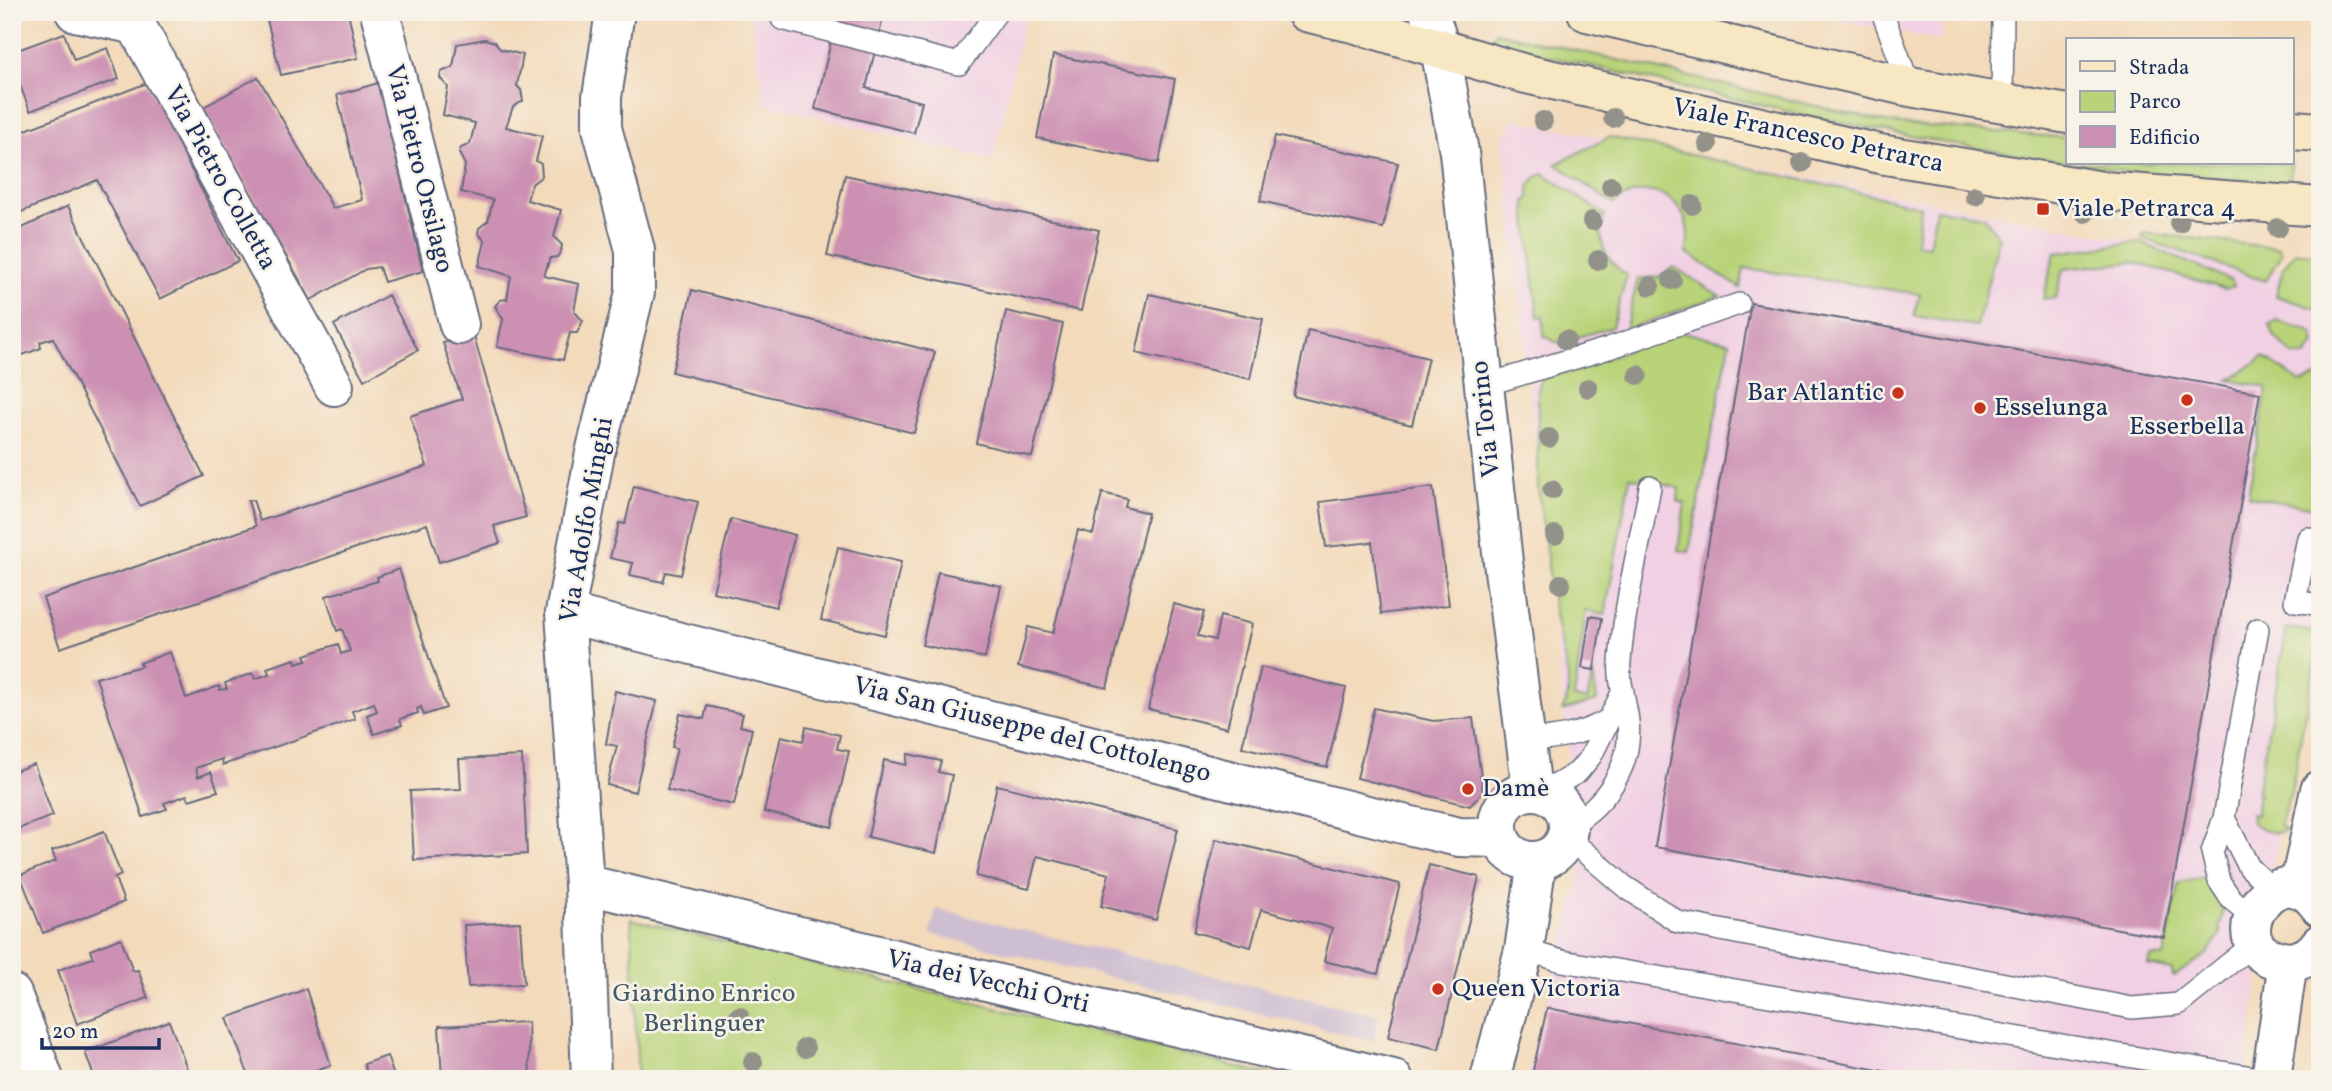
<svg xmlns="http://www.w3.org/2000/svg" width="2332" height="1091" viewBox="0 0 2332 1091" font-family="Vollkorn,serif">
	<rect width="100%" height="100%" fill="#f7f3e8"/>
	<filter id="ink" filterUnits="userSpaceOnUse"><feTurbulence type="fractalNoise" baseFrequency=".0143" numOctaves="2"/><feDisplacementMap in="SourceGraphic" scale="14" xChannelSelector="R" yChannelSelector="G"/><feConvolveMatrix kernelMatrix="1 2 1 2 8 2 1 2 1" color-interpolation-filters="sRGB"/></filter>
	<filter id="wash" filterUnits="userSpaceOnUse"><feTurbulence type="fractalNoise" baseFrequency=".00686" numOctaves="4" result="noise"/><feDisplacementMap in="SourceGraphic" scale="28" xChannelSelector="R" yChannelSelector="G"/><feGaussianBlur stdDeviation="1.57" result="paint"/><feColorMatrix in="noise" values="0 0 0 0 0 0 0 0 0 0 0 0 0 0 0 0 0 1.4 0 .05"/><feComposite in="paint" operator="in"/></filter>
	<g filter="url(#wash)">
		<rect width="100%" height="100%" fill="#f3daba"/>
		<path fill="#f1d0e3" d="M750 12H1026L993 160 765 104Z
			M1797 12H1942V40Z
			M1514 120 2320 278V610L2279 830 2244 1079H1527L1581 872 1503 139Z"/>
		<path fill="#cebed1" d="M936 909 1379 1016 1373 1041 930 934Z"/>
		<path fill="#b8d378" stroke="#6a816b" stroke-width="2" d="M1496 32 1890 123 2068 138V163H2291L2290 183 2127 172 1956 145 1817 118 1495 44 1492 38Z
			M1610 137 1920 206 1917 244 1929 246 1936 209 1984 216 1999 238 1977 326 1914 316 1920 294 1744 268 1740 288 1686 252C1698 204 1653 173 1613 204L1556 164Z
			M1543 173 1605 215C1594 239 1606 262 1627 275L1612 327 1558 343 1544 336 1543 316 1538 317 1525 201 1529 199C1528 184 1531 180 1543 173Z
			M2144 233 2279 248 2282 254 2266 281 2142 238Z
			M2139 242 2232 281 2234 286 2225 289 2133 262 2063 269 2056 298 2043 299 2055 253Z
			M2295 252 2320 255V310L2276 296 2283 268Z
			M1674 267 1720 296 1625 330 1638 279 1658 277Z
			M2276 321 2307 330 2314 335 2313 346 2305 357 2293 355 2274 336 2270 324Z
			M1682 332 1730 342 1689 552 1678 550 1685 503 1678 502 1679 488 1630 477 1605 615 1586 611 1574 698 1587 700 1593 673 1597 701 1562 711 1568 695V676L1553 605 1538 487V390L1542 379Z
			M2264 357 2301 382 2320 376V509L2248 496 2267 387 2229 380Z
			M2287 628 2320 633 2291 792 2280 825 2286 830C2273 836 2263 830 2252 823L2251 814 2256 815 2259 793H2257Z
			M2205 877C2224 885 2226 913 2219 927L2221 933 2207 954 2173 977 2172 970 2148 965 2150 956 2164 957 2179 883Z
			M631 919 1286 1079H638Z"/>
		<g id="blocks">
			<path fill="#cc90b2" d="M287 12H348L358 58 281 75 267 20 287 15Z
				M838 12 884 14 866 88 922 102 914 133 815 109Z
				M2206 12H2320V18L2206 17Z
				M64 33 74 60 108 48 119 79 30 111 12 65V52Z
				M485 39 495 42 500 49 523 55 517 86 521 90 523 101 513 107 506 127 542 136 536 161 541 164 542 176 532 184 527 200 561 210 554 237 562 245 561 251 557 257 550 258 544 276 579 284 574 311 583 321 577 333H570L563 360 497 347 503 319 495 306 500 300 507 299 511 276 479 266 485 241 478 233 479 228 488 221 493 200 461 192 465 165 459 153 461 148 470 144 475 123 443 115 448 87 440 78 441 72 453 67 457 44Z
				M1053 55 1175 79 1159 163 1037 138Z
				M258 77 333 208 362 200 337 95 378 83 423 271 384 282 379 267 366 269 311 300 202 108Z
				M147 83 238 261 160 299 97 180 12 216V117L18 133Z
				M1275 136 1398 163 1383 228 1260 201Z
				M845 175 1099 230 1081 311 827 256Z
				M68 206 204 476 140 506 53 338 40 342 41 348 12 359V233Z
				M692 290 935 352 914 433 672 372Z
				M1149 294 1263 319 1250 379 1136 353Z
				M388 295 418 350 364 380 334 325Z
				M1751 303 2260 393 2164 937 1655 847Z
				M1006 311 1063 324 1032 457 976 443Z
				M1308 330 1428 358 1412 425 1293 396Z
				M473 333 526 517 494 526 500 543 439 562 427 524 60 648 43 598 256 526 248 501 253 500 260 521 427 466 410 416 462 399 443 343Z
				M634 486 698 502 681 575 666 572 663 582 630 575 633 563 610 558 619 523 625 524Z
				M1433 487 1449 605 1381 614 1372 542 1326 547 1320 502Z
				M1102 493 1127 499 1125 507 1148 513 1107 688 1018 667 1028 627 1053 633 1078 530 1093 534Z
				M731 519 795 535 776 607 713 592Z
				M838 547 901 562 885 635 821 620Z
				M399 569 446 708 424 715 421 707 417 709 418 713 400 719 402 725 374 734 367 715 377 711 374 703 352 711 355 719 223 765 222 759 196 768 198 777 211 772 218 791 189 800 187 795 164 803 167 809 143 817 96 678 142 666 140 663 170 652 186 698 219 686 220 690 227 689 225 683 253 673 255 679 269 674 267 668 295 659 296 663 307 660 305 655 338 644 341 654 350 651 342 629 337 631 326 596 378 581 377 577Z
				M938 572 1001 586 985 658 922 645Z
				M1174 604 1204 612 1198 636 1215 640 1220 616 1252 624 1227 728 1148 709Z
				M1590 616 1602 618 1594 670 1582 668Z
				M1261 667 1346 688 1327 767 1242 747Z
				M615 691 657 701 635 792 607 785 617 746 606 744Z
				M707 706 743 714 740 726 752 729 734 805 667 790 677 748 672 747 680 714 704 719Z
				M1374 708 1433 721 1473 718 1483 792 1470 806 1357 778Z
				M806 727 840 735 837 749 849 751 832 827 764 812 781 736 803 741Z
				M908 754 941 761 938 772 952 775 936 853 868 837 884 760 906 765Z
				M522 756 527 854 414 860 410 791 461 789 459 759Z
				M34 764 53 816 12 831V772Z
				M997 785 1178 829 1156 920 1101 906 1109 874 1037 856 1029 889 976 876Z
				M104 831 121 875 115 878 124 902 43 933 20 875 56 861 52 851Z
				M1216 839 1400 884 1378 974 1324 961 1332 928 1261 910 1251 947 1194 932Z
				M1429 865 1479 877 1439 1049 1388 1037Z
				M520 922 524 984 468 987 464 925Z
				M121 938 133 971 138 970 148 998 77 1024 58 970 93 958 90 950Z
				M306 989 331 1065 289 1079H250L227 1018Z
				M1547 1008 1916 1077V1079H1531Z
				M169 1021 191 1079H95L85 1052Z
				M528 1022 530 1079H442L439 1026Z
				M387 1056 395 1079H359L358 1076 367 1073 364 1064Z"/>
		</g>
	</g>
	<g filter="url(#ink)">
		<use href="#blocks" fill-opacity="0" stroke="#676b7e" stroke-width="2"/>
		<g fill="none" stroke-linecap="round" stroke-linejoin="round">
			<g stroke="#676b7e" stroke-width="24">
				<path id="lane" d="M782 12V19L959 64 997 12
					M1882 12 1910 87
					M2002 105 2003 12
					M1482 386 1609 348 1739 304
					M2320 540 2308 538 2295 601 2320 605
					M1526 740C1555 739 1580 735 1606 721
					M1543 793 1578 772 1591 756 1623 691
					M2224 818 2249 867 2274 891
					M1568 826C1606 805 1633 765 1628 721 1626 702 1618 681 1620 662 1624 605 1640 543 1650 487
					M1566 836 1624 886 1678 922 2132 1008 2179 1004 2255 943
					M2252 916 2231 899 2219 881 2212 852 2224 818 2258 629
					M1524 950 1562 961 2264 1079"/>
			</g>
			<g stroke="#676b7e" stroke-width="42">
				<path id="street" d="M75 12 136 25 334 386
					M380 12 459 325
					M1429 12 1440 48 1459 152 1503 562 1532 791
					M565 613 1403 824 1459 837 1500 838
					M1498 826a35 35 0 1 1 70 0a35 35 0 1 1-70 0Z
					M584 884 1393 1079
					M2299 889 2320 790
					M2320 907C2277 843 2212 950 2282 961 2298 964 2311 957 2320 944
					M12 994 44 1079
					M591 1079 584 884 565 613 595 453 635 292V250L602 128V97L615 12
					M1490 1079 1524 950 1537 861
					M2271 1079 2288 962"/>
			</g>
			<g stroke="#676b7e" stroke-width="42">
				<path id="secondary" d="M1306 12 1357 24 1522 73 1880 154 2102 191 2320 207
					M1587 12 1910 87 2068 114
					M2292 130 2320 132"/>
			</g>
			<use href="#lane" stroke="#fff" stroke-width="21"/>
			<use href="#street" stroke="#fff" stroke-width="38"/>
			<use href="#secondary" stroke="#f7e8c3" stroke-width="38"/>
		</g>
		<g fill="#92928b">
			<circle cx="1613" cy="118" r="10"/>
			<circle cx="1543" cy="121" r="10"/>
			<circle cx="1708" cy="144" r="10"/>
			<circle cx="1802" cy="163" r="10"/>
			<circle cx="1611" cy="186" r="10"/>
			<circle cx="1975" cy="196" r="10"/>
			<circle cx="1692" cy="205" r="10"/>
			<circle cx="2085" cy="213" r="10"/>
			<circle cx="1592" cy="221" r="10"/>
			<circle cx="2179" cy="223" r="10"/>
			<circle cx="2278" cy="228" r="10"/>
			<circle cx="1598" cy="260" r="10"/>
			<circle cx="1672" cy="280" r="10"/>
			<circle cx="1650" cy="286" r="10"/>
			<circle cx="1566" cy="340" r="10"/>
			<circle cx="1638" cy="375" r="10"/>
			<circle cx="1588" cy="388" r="10"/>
			<circle cx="1549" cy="438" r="10"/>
			<circle cx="1552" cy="490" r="10"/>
			<circle cx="1555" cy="535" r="10"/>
			<circle cx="1561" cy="584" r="10"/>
			<circle cx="739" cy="1016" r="10"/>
			<circle cx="805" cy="1048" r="10"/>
			<circle cx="753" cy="1062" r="10"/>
		</g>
	</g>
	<g fill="#c8321e" stroke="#f7f3e8" stroke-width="2.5">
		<rect x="2036" y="202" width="14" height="14" rx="3.5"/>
		<circle cx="1898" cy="393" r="7"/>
		<circle cx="2187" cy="400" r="7"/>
		<circle cx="1980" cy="408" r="7"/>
		<circle cx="1468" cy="789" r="7"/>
		<circle cx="1438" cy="989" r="7"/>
	</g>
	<g text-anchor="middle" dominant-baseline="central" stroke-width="5" stroke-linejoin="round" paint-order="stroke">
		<g font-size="26" fill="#1b2f5e" stroke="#f7f3e8">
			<text transform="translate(1808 136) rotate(12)">Viale Francesco Petrarca</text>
			<text transform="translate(419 169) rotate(76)">Via Pietro Orsilago</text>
			<text transform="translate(220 178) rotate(61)">Via Pietro Colletta</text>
			<text transform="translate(1486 419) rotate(-96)">Via Torino</text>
			<text transform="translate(587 520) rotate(-80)">Via Adolfo Minghi</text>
			<text transform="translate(1032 730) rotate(14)">Via San Giuseppe del Cottolengo</text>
			<text transform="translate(988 982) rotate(13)">Via dei Vecchi Orti</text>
		</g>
		<g font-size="26" fill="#1b2f5e" stroke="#f7f3e8" text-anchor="start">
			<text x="2057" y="209">Viale Petrarca 4</text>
			<text x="1884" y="393" text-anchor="end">Bar Atlantic</text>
			<text x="1994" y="408">Esselunga</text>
			<text x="2187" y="427" text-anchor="middle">Esserbella</text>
			<text x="1482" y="789">Damè</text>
			<text x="1452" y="989">Queen Victoria</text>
		</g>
		<g font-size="26" fill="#425864" stroke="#f7f3e8">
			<text x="704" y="994">Giardino Enrico<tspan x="704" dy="30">Berlinguer</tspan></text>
		</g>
	</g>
	<rect width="2332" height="1091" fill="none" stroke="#f7f3e8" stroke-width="42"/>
	<rect x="2066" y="38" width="228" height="126" fill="#f7f3e8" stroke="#9fa5b1" stroke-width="2"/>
	<rect x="2080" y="61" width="35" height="10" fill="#f7e8c3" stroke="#9fa5b1" stroke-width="2"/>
	<text x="2129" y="74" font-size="21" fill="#1b2f5e">Strada</text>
	<rect x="2080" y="91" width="35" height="21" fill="#b8d378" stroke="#9fa5b1" stroke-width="2"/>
	<text x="2129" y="108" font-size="21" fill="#1b2f5e">Parco</text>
	<rect x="2080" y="126" width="35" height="21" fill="#cc90b2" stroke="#9fa5b1" stroke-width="2"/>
	<text x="2129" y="144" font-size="21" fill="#1b2f5e">Edificio</text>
	<path d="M42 1038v10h117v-10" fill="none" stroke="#1b2f5e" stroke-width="3.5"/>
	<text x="52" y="1038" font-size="21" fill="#1b2f5e" stroke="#f7f3e8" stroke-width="5" paint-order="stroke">20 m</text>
</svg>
